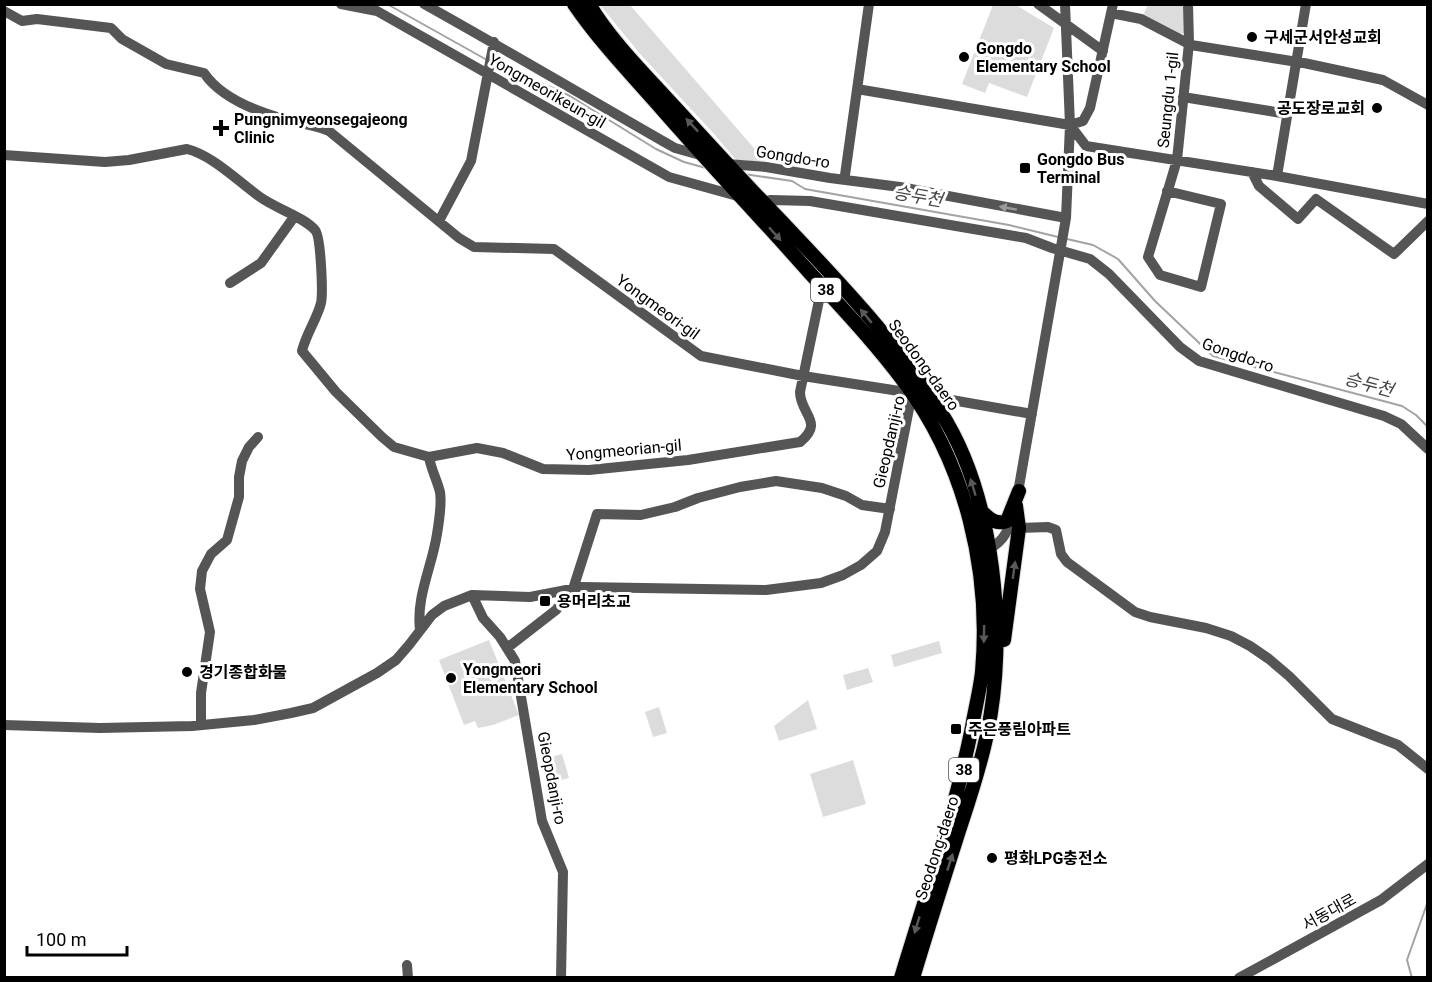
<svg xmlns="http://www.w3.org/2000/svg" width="1432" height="982" viewBox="0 0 1432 982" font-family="Roboto,'Noto Sans KR',sans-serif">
	<rect width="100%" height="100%" fill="#fff"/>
	<path fill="#dcdcdc" d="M600 5H630L766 162 736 160 715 135 641 55Z
		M993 5H1016L1054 28 1027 97 989 83 985 93 962 84Z
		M1148 5H1184L1185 32 1180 35 1143 15Z
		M489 640 519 715 493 725 478 728 475 721 464 725 439 660Z
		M939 641 942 653 894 667 891 655Z
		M868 668 873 682 847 690 843 675Z
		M808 700 817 729 779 741 774 726Z
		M659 707 667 733 653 737 645 712Z
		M562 754 569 778 550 783 543 759Z
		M853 760 866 804 823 817 810 774Z"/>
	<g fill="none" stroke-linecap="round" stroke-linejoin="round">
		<path stroke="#a3a3a3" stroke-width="2" d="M387 4 487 60
			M495 65 519 79 544 84 570 96 656 149 684 162 706 168
			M744 174 792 181 805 189 1009 225 1058 237
			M1067 239 1093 245 1118 259 1155 301 1213 356 1402 406 1416 415 1428 427
			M1412 978 1407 960 1428 901"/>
		<g stroke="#dbdbdb" stroke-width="16">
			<path id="major" d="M574 4C600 42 631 74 661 108 710 164 760 217 809 272 842 308 876 344 905 383 966 465 991 571 982 672 980 690 975 709 972 727 955 812 926 895 901 978
				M589 4C612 42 643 72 672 104 709 144 746 185 784 224 839 282 897 343 940 411 995 496 1008 637 987 734 980 769 968 803 957 837 942 884 927 931 913 978
				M981 511C990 519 995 525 1007 521L1019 491
				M1004 640 1019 528 1016 506"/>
		</g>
		<path stroke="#555" stroke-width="10" d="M341 4 377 11 669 177 741 197
			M424 4C508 51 591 100 675 148L700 155
			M1038 4 1103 51
			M4 11 22 21 37 19 111 28 122 39 166 64 204 73C221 98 255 111 284 119 299 124 315 124 329 131L459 238 474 247 554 249 701 356 803 376 912 393
			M1111 13 1141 19 1191 45 1304 63 1383 80 1428 105
			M857 89 1070 125 1083 121 1090 108 1113 4
			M1183 97 1288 114
			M1070 125 1086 146 1277 176 1306 4
			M4 155 105 162 129 160 187 149C212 155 239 182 260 197 275 208 304 217 315 230 321 236 323 293 321 303 317 319 306 334 302 351L336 392 382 437 394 447 429 457 477 448 503 453 543 469 589 470 688 460 800 442C825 422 800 414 800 392L822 286
			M727 164 766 167 830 178 900 187 1066 218
			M1252 172 1259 186 1298 219 1316 199 1394 254 1428 221
			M845 175 869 4
			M1277 176 1428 204
			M1167 191 1221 204 1201 287 1160 275 1148 257 1177 160 1189 43 1188 4
			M762 202 771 200 810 201 1026 238 1052 248 1090 259 1109 274 1180 347 1199 361 1384 416 1401 424 1428 449
			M439 221 471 161 494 42
			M230 283 261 263 294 217
			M1017 498 1066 218 1070 125 1065 4
			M1019 528 1048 527 1056 530 1061 554 1067 562 1135 612 1150 617 1206 628 1231 636 1250 646 1269 659 1289 676 1332 719 1398 745 1428 769
			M983 552C1001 544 1007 535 1013 516
			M472 595 483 618 500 637 515 661 542 821 563 872 561 978
			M420 630C416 596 432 567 437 534 439 522 442 504 440 492 437 480 431 469 429 457
			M507 648 556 610 573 589 597 514 641 515 675 507 698 498 740 487 776 481 822 488 846 496 862 505 890 509
			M4 725 100 728 192 726 254 720 291 713 313 708 377 673 396 660 409 645 432 615 444 606 472 595 530 597 582 587 766 590 821 583 843 575 861 565 877 551 885 532 912 393 1032 414
			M201 725V693L210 632 200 589 202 571 211 554 227 540 239 497V477L242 461 249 447 258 437
			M407 965 408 978
			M1239 978 1381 900 1428 864"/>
		<use href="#major" stroke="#000" stroke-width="14"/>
	</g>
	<defs><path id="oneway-solid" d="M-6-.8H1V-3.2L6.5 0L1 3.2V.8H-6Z" transform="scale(1.5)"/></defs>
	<g fill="#595959">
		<use href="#oneway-solid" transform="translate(692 125) rotate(-133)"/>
		<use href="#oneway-solid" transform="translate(775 234) rotate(48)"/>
		<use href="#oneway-solid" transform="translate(866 316) rotate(-130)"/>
		<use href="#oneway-solid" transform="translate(973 487) rotate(-107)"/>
		<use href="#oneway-solid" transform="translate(1014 570) rotate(-82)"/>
		<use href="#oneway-solid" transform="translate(984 634) rotate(91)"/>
		<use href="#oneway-solid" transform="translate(950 862) rotate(-72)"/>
		<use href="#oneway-solid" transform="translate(917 925) rotate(107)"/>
	</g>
	<use fill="#999" href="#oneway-solid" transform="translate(1008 208) rotate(-170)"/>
	<g fill="#000" stroke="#fff" stroke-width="2">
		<circle cx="1252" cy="37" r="6"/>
		<circle cx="964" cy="57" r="6"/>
		<circle cx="1377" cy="108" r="6"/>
		<path d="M218 119h6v6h6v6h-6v6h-6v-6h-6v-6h6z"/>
		<rect x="1019" y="162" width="12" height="12" rx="3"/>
		<rect x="539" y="595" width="12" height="12" rx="3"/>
		<circle cx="187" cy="672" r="6"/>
		<circle cx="451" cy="678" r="6"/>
		<rect x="950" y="723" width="12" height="12" rx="3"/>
		<circle cx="992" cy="858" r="6"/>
	</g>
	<g text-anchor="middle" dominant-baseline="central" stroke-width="6" stroke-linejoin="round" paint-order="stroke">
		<g fill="#fff" stroke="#4c4c4c" stroke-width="1.5">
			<rect x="811" y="278" width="30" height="24" rx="4.5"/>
			<rect x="949" y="758" width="30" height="24" rx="4.5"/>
		</g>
		<g font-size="15" font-weight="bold" fill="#000">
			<text x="826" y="290">38</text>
			<text x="964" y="770">38</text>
		</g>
		<g font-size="16" font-weight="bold" fill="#000" stroke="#fff" text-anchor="start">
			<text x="1264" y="37">구세군서안성교회</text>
			<text x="976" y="48">Gongdo<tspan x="976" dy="18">Elementary School</tspan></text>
			<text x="1365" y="108" text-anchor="end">공도장로교회</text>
			<text x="234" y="119">Pungnimyeonsegajeong<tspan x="234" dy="18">Clinic</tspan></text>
			<text x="1037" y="159">Gongdo Bus<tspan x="1037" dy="18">Terminal</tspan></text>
			<text x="557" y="601">용머리초교</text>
			<text x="463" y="669">Yongmeori<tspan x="463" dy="18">Elementary School</tspan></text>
			<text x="199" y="672">경기종합화물</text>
			<text x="968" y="729">주은풍림아파트</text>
			<text x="1004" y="858">평화LPG충전소</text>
		</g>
		<g font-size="16" fill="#000" stroke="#fff">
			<text transform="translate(547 91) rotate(30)">Yongmeorikeun-gil</text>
			<text transform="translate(1168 100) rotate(-84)">Seungdu 1-gil</text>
			<text transform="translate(793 157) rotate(9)">Gongdo-ro</text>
			<text transform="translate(658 307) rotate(36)">Yongmeori-gil</text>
			<text transform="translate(1238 355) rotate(19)">Gongdo-ro</text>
			<text transform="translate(924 365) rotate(54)">Seodong-daero</text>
			<text transform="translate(889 442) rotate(-77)">Gieopdanji-ro</text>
			<text transform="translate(624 450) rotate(-5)">Yongmeorian-gil</text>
			<text transform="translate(552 778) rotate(79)">Gieopdanji-ro</text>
			<text transform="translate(937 848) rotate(-72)">Seodong-daero</text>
			<text transform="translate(1329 912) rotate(-29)">서동대로</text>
		</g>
		<g font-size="18" font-style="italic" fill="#444" stroke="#fff">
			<text transform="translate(918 196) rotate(10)">승두천</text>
			<text transform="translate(1369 384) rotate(15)">승두천</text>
		</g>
	</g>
	<rect width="1432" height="982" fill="none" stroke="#000000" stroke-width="12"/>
	<path d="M27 946v9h100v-9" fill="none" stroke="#000000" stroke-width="3"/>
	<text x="36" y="946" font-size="18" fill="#000000" stroke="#ffffff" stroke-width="4.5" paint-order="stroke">100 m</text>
</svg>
